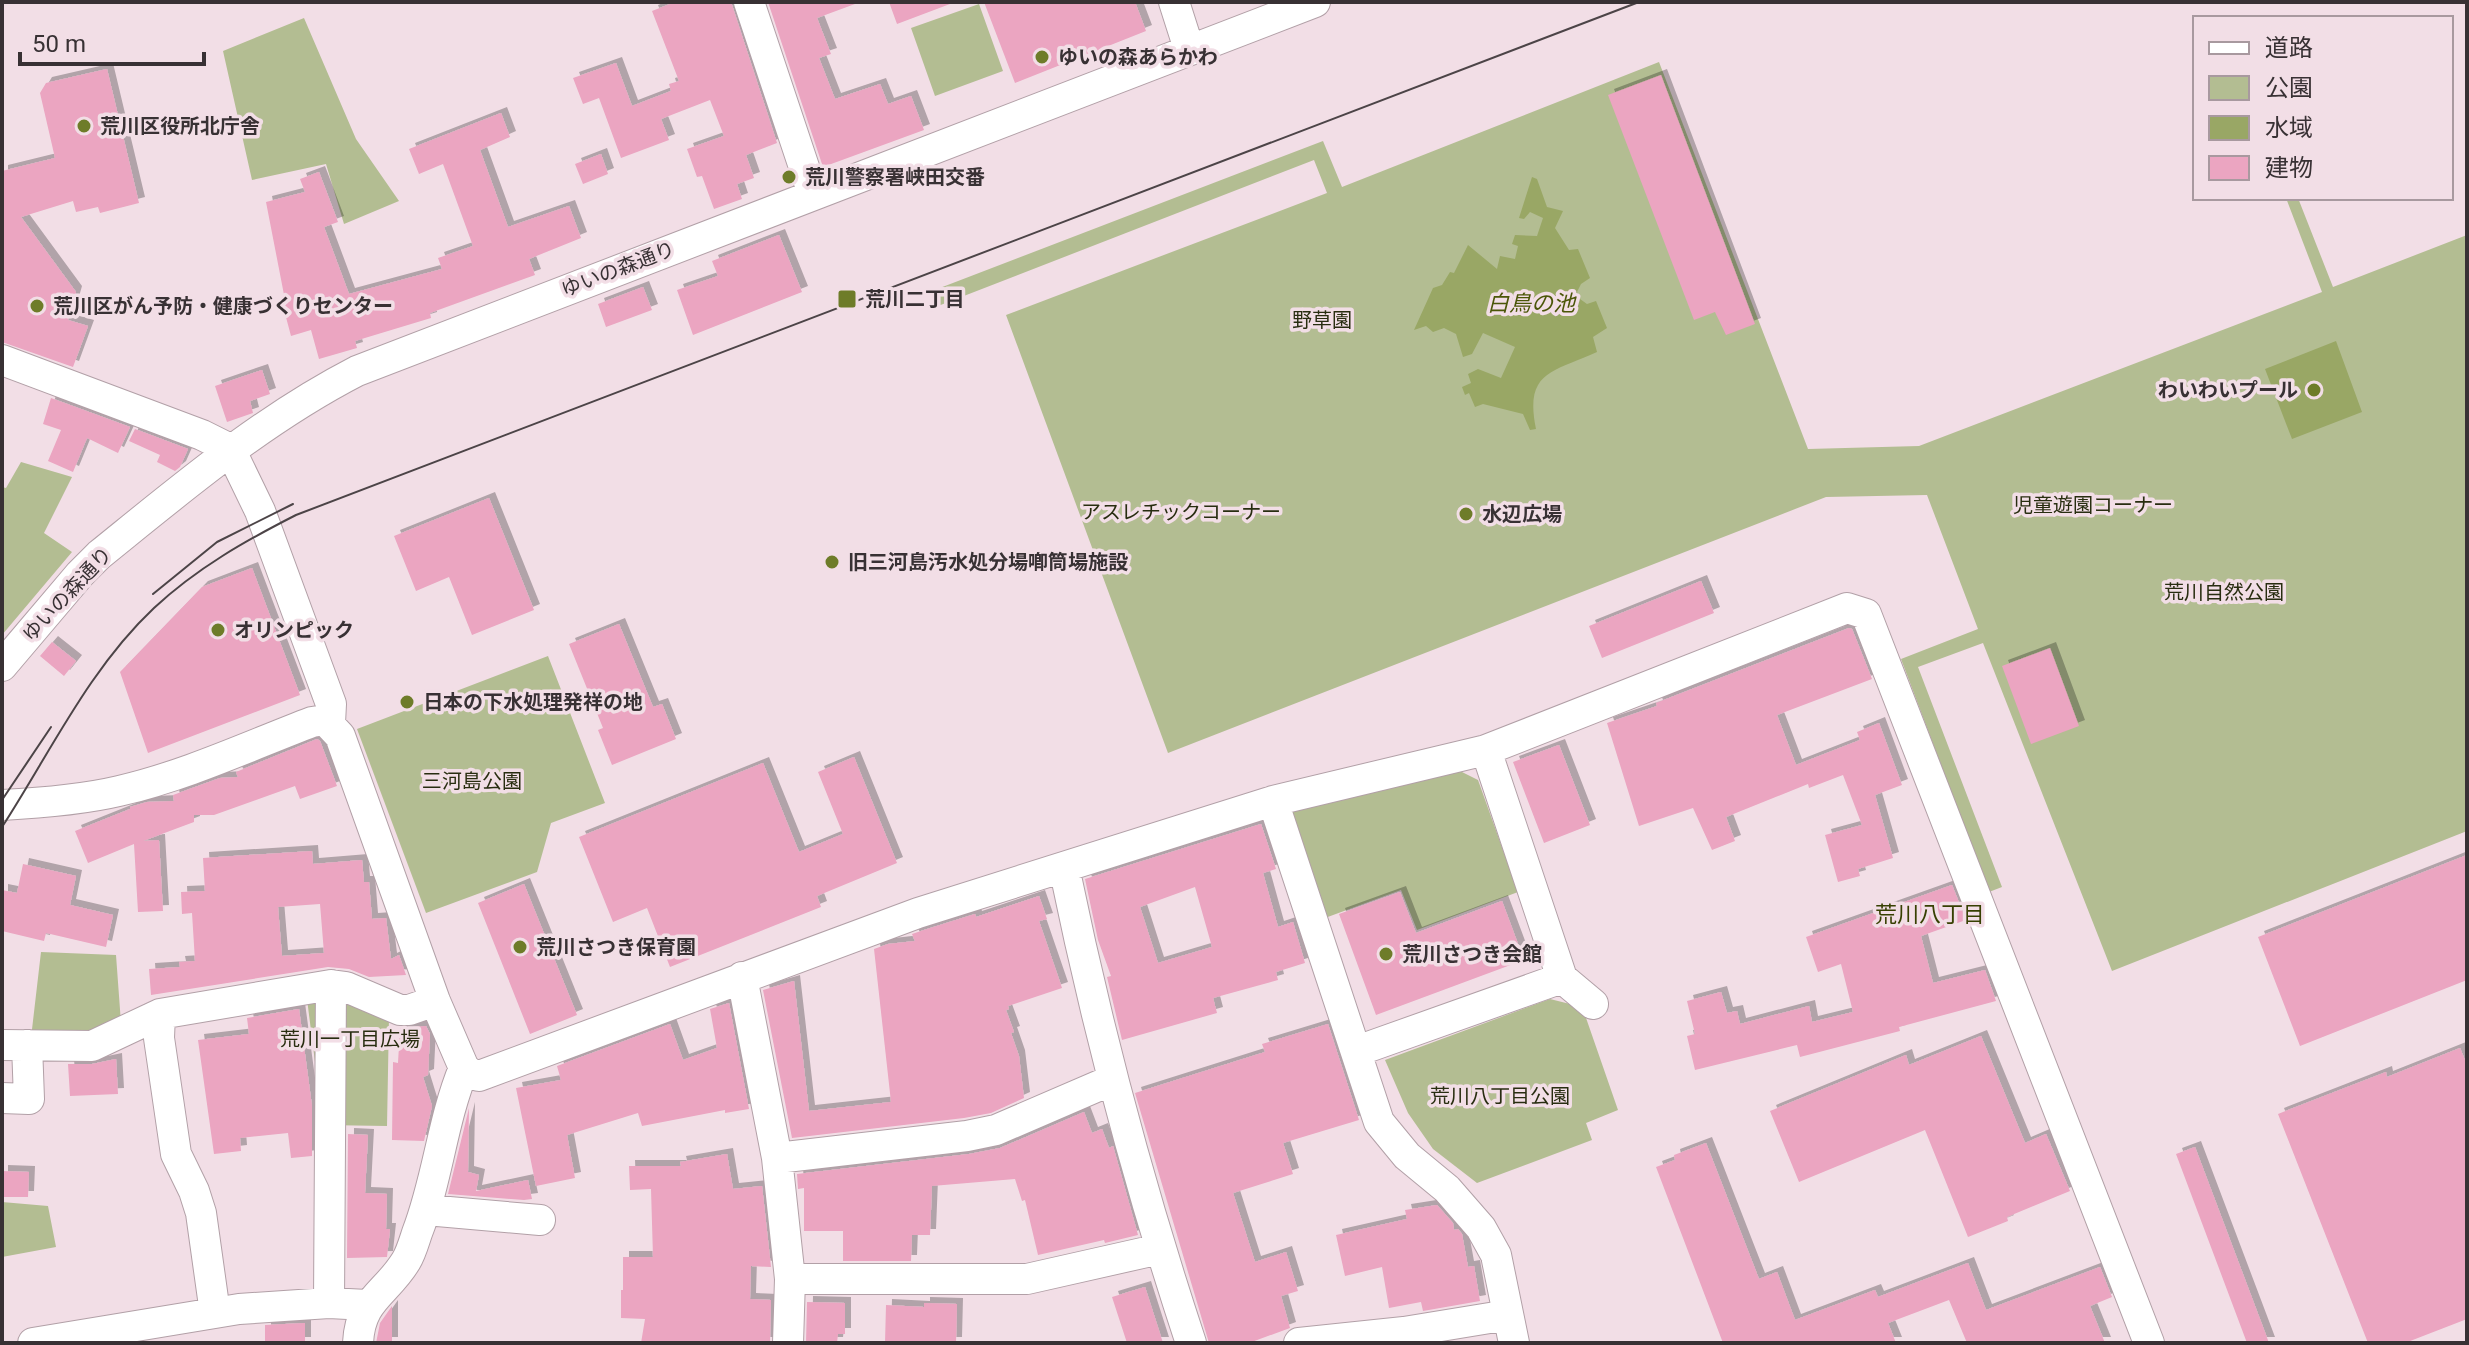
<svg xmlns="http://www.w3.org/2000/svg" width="2469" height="1345" viewBox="0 0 2469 1345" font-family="Roboto,'Noto Sans JP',sans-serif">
	<defs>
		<filter id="shadow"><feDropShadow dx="6" dy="-6" stdDeviation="0" flood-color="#0004"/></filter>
	</defs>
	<rect width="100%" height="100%" fill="#f2dee6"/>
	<path fill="#b3bd92" d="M979 4 1003 71 935 96 911 28Z
		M304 18 356 139 399 201 344 224 326 164 252 180 223 51Z
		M1659 62 1808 449 1919 446 2322 292 2286 198H2298L2333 287 2467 235V831L2112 971 1983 643 1918 667 2002 887 1989 892 1901 659 1978 629 1927 495 1826 497 1168 753 1006 315 1327 193 1314 160 938 306 932 291 1323 141 1342 187Z
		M21 462 72 477 44 533 72 552 2 635V487L6 488Z
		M548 656 605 803 551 823 537 872 426 913 357 729Z
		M1458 770 1478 780 1518 892 1417 930 1401 890 1325 918 1289 819 1295 806Z
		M41 952 116 955 121 1023 109 1031 31 1038Z
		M331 996 389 1017 387 1126 323 1125 307 999Z
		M1550 999 1570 1004 1585 1015 1618 1110 1586 1123 1592 1140 1477 1183 1433 1149 1408 1113 1385 1060Z
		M2 1202 48 1206 56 1247 2 1257Z"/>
	<path fill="#99a765" d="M1532 177 1537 179 1547 207 1563 211 1555 228 1569 250 1578 249 1590 278 1581 284 1577 292 1580 299 1587 304 1596 301 1607 328 1593 337 1597 352C1553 372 1524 371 1536 429L1530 430 1523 414 1483 404 1475 407 1469 393 1465 395 1462 387 1471 383 1468 374 1478 369 1501 378 1515 347 1483 333 1472 354 1463 357 1456 334 1444 328 1433 332 1426 326 1414 330 1433 288 1442 285 1450 272 1454 273 1468 245 1497 269 1500 256 1515 259 1518 246 1512 244 1515 235 1537 236 1543 218 1530 212 1524 219 1519 218Z
		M2336 341 2362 412 2292 439 2265 369Z"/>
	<path fill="#eba5c1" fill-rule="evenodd" filter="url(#shadow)" d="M675 2H731L777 143 746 155 754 178 737 184 742 199 714 209 702 176 697 177 687 149 724 136 710 100 661 119 669 140 621 158 599 98 583 104 573 78 616 63 632 106 671 91 669 84 679 81 652 11Z
		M768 2H855V4L817 18 831 54 819 58 835 99 880 84 888 104 911 96 924 130 823 167Z
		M889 2H950V4L897 24Z
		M984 2H1135L1146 31 1015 83Z
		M107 69 139 203 100 213 98 207 76 212 73 201 21 217 76 292 68 320 88 326 73 367 2 342V171L55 158 40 93 46 83Z
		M1661 75 1755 324 1726 335 1715 312 1694 320 1608 95Z
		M501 113 510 137 480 150 508 227 569 206 581 238 529 259 535 275 430 313 431 318 355 341 357 348 319 359 311 330 291 336 283 306 286 305 266 202 305 192 300 179 319 172 338 222 324 227 349 294 442 269 438 258 473 246 443 164 419 174 409 149Z
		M601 154 608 174 583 184 575 164Z
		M779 235 802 292 693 335 677 290 718 276 712 261Z
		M643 287 652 310 606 327 598 304Z
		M262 370 270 394 250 401 253 413 227 422 215 386Z
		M51 398 130 427 118 453 87 438 73 472 48 461 61 430 43 424Z
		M135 429 188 449 180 467 175 471 157 462 160 455 129 441Z
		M489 498 534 610 472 635 449 577 416 591 394 536Z
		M252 568 300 695 148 753 120 672 202 587Z
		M1701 581 1714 613 1602 658 1589 626Z
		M619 624 653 707 662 704 676 739 612 765 598 730 603 728 569 644Z
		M1849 628 1852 629 1872 679 1777 715 1796 765 1860 740 1857 732 1879 723 1902 785 1875 795 1893 858 1858 869 1860 876 1838 882 1825 835 1862 825 1843 775 1809 788 1808 784 1726 817 1735 841 1712 850 1693 808 1639 826 1607 723 1657 706 1656 703Z
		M52 642 76 661 64 676 40 656Z
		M2050 648 2079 726 2031 744 2002 666Z
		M317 739 320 741 337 786 300 799 295 786 214 815H194V822L143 841 159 840 163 911 138 912 134 844 88 863 75 831 130 809V807L147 802 174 801 173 795 220 778 238 777 236 772Z
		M1559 745 1590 825 1544 843 1513 762Z
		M854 757 897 863 817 896 821 907 670 967 647 908 613 922 579 837 763 763 799 852 843 834 818 772Z
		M1261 824 1276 869 1263 873 1278 927 1293 922 1305 963 1276 972 1278 980 1213 998 1217 1013 1122 1040 1107 977 1111 976 1098 940 1085 879ZM1195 887 1212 947 1158 963 1140 907Z
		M312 851 313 864 362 860 364 882H369L372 919 386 918 391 959 399 955 406 975 369 977 349 969 328 967 151 995 149 969 180 967 179 962 195 961 192 913 182 914 181 892 205 891 203 858ZM320 904 324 953 282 956 278 907Z
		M2467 855V980L2300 1046 2258 937Z
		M23 864 76 876 70 905 113 915 106 947 46 933 44 941 2 931V890L17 893Z
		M524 884 577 1015 530 1034 478 903Z
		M1952 885 1966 920 1921 936 1933 983 1985 970 1996 1001 1899 1027 1900 1031 1800 1057 1797 1045 1695 1070 1687 1036 1695 1034 1687 1001 1721 992 1727 1013 1737 1011 1740 1024 1809 1006 1812 1022 1853 1012 1841 964 1818 972 1806 937Z
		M1400 892 1416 933 1502 901 1524 960 1376 1015 1339 914Z
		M1039 896 1047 919 1039 921 1062 988 1008 1006 1009 1009 1006 1010 1014 1032 1011 1033 1019 1056 1024 1098 991 1113 964 1118 792 1138 763 990 794 981 809 1111 891 1102 874 949 888 944 915 941 912 934 924 930 975 914 976 917Z
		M729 1003 749 1109 725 1113V1110L642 1126 638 1113 567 1135 575 1178 536 1186 516 1088 561 1080 557 1066 670 1024 683 1060 717 1048 710 1009Z
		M299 1009 312 1106V1156L291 1158 288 1133 240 1138 241 1151 214 1154 198 1040 249 1034 247 1018Z
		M1328 1024 1359 1120 1283 1143 1293 1174 1233 1193 1255 1262 1286 1252 1298 1291 1281 1296 1290 1328 1249 1343H1209L1135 1093 1265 1052 1262 1044Z
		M426 1026 430 1034 428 1075 423 1077 432 1106 424 1141 392 1140 393 1062 398 1063 400 1028Z
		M1981 1036 2025 1143 2046 1134 2070 1191 2007 1217 2008 1221 1968 1237 1925 1130 1799 1182 1770 1111 1906 1055 1909 1065Z
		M2460 1048 2467 1065V1319L2405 1343H2368L2278 1114 2386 1072 2387 1077Z
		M116 1059 118 1094 70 1096 68 1064H92Z
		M469 1108 468 1172 479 1175 476 1191 528 1180 532 1199 524 1200 448 1194Z
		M1084 1112 1092 1133 1102 1129 1109 1148 1113 1146 1138 1235 1105 1243 1104 1240 1038 1255 1025 1200 1022 1201 1015 1179 932 1186 930 1235H912L911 1261H843V1231H804V1188L798 1189 797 1174 969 1154 1000 1148Z
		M348 1134 368 1135 365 1193 387 1194 386 1229H390L387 1257 347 1258Z
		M1706 1143 1759 1279 1777 1272 1795 1320 1875 1290 1878 1297 1968 1263 1986 1310 2100 1267 2112 1297 2090 1306 2105 1343H1967L1949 1300 1888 1323 1896 1343H1723L1656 1167 1675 1160 1674 1155Z
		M2195 1147 2269 1343H2247L2176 1154Z
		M727 1154 733 1189 762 1186 771 1267 751 1266 750 1299 771 1300 770 1343H641L645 1319 621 1318V1290H623V1257H653L651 1189 630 1190 629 1166H681L680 1162Z
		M2 1171 29 1172 28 1197H2Z
		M1437 1205 1453 1223 1454 1230 1458 1229 1462 1234 1468 1267 1474 1266 1480 1301 1423 1311 1421 1302 1389 1308 1382 1267 1345 1276 1336 1235 1407 1219 1405 1210Z
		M1145 1287 1163 1343H1127L1112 1297Z
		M807 1302 845 1303V1334H838L837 1343H806Z
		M924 1303 957 1304 956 1343H885L886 1305 924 1307Z
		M392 1306V1343H376L380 1323Z
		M305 1323V1343H265V1325Z"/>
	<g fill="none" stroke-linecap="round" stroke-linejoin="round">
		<g stroke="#b2a0a7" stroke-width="32">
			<path id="minor" d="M749 2 813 194
				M1174 2 1189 49
				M2 360 202 435 230 449 260 511 331 704 330 723
				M2 666 80 574 99 555C182 488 262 420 357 371L1315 2
				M1273 801 1379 1122 1407 1156 1447 1189 1481 1228 1496 1255 1514 1343
				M2 805C41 803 81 800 119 791 185 776 249 746 312 722L325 720 340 736 435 1001 464 1068 471 1074 479 1076 918 913 1273 801 1486 750 1847 608 1866 614 2149 1343
				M1064 867C1097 1028 1139 1186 1191 1343
				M742 977 777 1158 790 1279 788 1343
				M1562 978 1593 1004
				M160 1014 159 1038 176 1154 194 1191 201 1213 215 1313
				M2 1045 92 1046 160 1014 331 985 346 987 400 1010H409L435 1001
				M1357 1051 1562 978 1486 750
				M2 1098 29 1099 27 1045
				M777 1158 967 1136 996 1130 1112 1080
				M426 1210 540 1220
				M790 1279H1027L1160 1249
				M329 1303 331 985
				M33 1343 239 1309 329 1303 367 1305
				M358 1343C360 1299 386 1294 406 1261 411 1253 414 1242 417 1233 438 1179 442 1121 464 1068
				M1299 1343 1404 1332 1508 1315"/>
		</g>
		<use href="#minor" stroke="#fff" stroke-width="30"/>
		<path stroke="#4c4447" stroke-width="2" d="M153 594 217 542 293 504
			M2 800 51 727
			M2 827C50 753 89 669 154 608 197 568 245 541 296 515L1639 2"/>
	</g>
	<g fill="#6e7c29" stroke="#f2dee6" stroke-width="3">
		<circle cx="1042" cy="57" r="8"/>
		<circle cx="84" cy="126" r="8"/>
		<circle cx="789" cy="177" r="8"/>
		<rect x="837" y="289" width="20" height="20" rx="4"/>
		<circle cx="37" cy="306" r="8"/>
		<circle cx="2314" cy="390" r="8"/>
		<circle cx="1466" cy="514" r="8"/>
		<circle cx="832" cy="562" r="8"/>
		<circle cx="218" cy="630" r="8"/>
		<circle cx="407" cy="702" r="8"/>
		<circle cx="520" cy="947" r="8"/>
		<circle cx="1386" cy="954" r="8"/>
	</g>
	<g text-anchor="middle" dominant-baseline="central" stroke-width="7" stroke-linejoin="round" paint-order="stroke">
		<g font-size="20" font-weight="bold" fill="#383134" stroke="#f2dee6" text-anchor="start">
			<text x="1058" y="57">ゆいの森あらかわ</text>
			<text x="100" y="126">荒川区役所北庁舎</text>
			<text x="805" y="177">荒川警察署峡田交番</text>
			<text x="865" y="299">荒川二丁目</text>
			<text x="53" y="306">荒川区がん予防・健康づくりセンター</text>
			<text x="2298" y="390" text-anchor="end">わいわいプール</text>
			<text x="1482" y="514">水辺広場</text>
			<text x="848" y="562">旧三河島汚水処分場喞筒場施設</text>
			<text x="234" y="630">オリンピック</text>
			<text x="423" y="702">日本の下水処理発祥の地</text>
			<text x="536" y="947">荒川さつき保育園</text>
			<text x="1402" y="954">荒川さつき会館</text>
		</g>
		<g font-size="20" fill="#383134" stroke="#f2dee6">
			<text transform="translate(618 269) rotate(-21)">ゆいの森通り</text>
			<text transform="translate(67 594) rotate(-47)">ゆいの森通り</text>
		</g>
		<g font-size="20" fill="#282d10" stroke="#f2dee6">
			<text x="1322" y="320">野草園</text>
			<text x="2093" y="505">児童遊園コーナー</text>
			<text x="1181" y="512">アスレチックコーナー</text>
			<text x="2224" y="592">荒川自然公園</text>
			<text x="472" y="781">三河島公園</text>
			<text x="350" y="1039">荒川一丁目広場</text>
			<text x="1500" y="1096">荒川八丁目公園</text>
		</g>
		<g font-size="22" font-style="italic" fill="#4b5608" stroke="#f2dee6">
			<text x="1531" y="303">白鳥の池</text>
		</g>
		<g font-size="22" fill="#374002" stroke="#f2dee6">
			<text x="1930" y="914">荒川八丁目</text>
		</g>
	</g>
	<rect width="2469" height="1345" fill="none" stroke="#383134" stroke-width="8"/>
	<rect x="2193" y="16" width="260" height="184" fill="#f2dee6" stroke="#a8999f" stroke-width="2"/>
	<rect x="2209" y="42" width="40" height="12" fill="#ffffff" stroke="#a8999f" stroke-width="2"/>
	<text x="2265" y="56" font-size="24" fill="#383134">道路</text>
	<rect x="2209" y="76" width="40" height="24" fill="#b3bd92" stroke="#a8999f" stroke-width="2"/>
	<text x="2265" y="96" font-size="24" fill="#383134">公園</text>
	<rect x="2209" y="116" width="40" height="24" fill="#99a765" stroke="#a8999f" stroke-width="2"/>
	<text x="2265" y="136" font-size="24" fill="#383134">水域</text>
	<rect x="2209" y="156" width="40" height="24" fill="#eba5c1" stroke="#a8999f" stroke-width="2"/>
	<text x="2265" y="176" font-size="24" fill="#383134">建物</text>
	<path d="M20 52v12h184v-12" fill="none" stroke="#383134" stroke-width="4"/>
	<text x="32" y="52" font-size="24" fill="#383134" stroke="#f2dee6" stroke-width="6" paint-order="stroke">50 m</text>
</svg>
